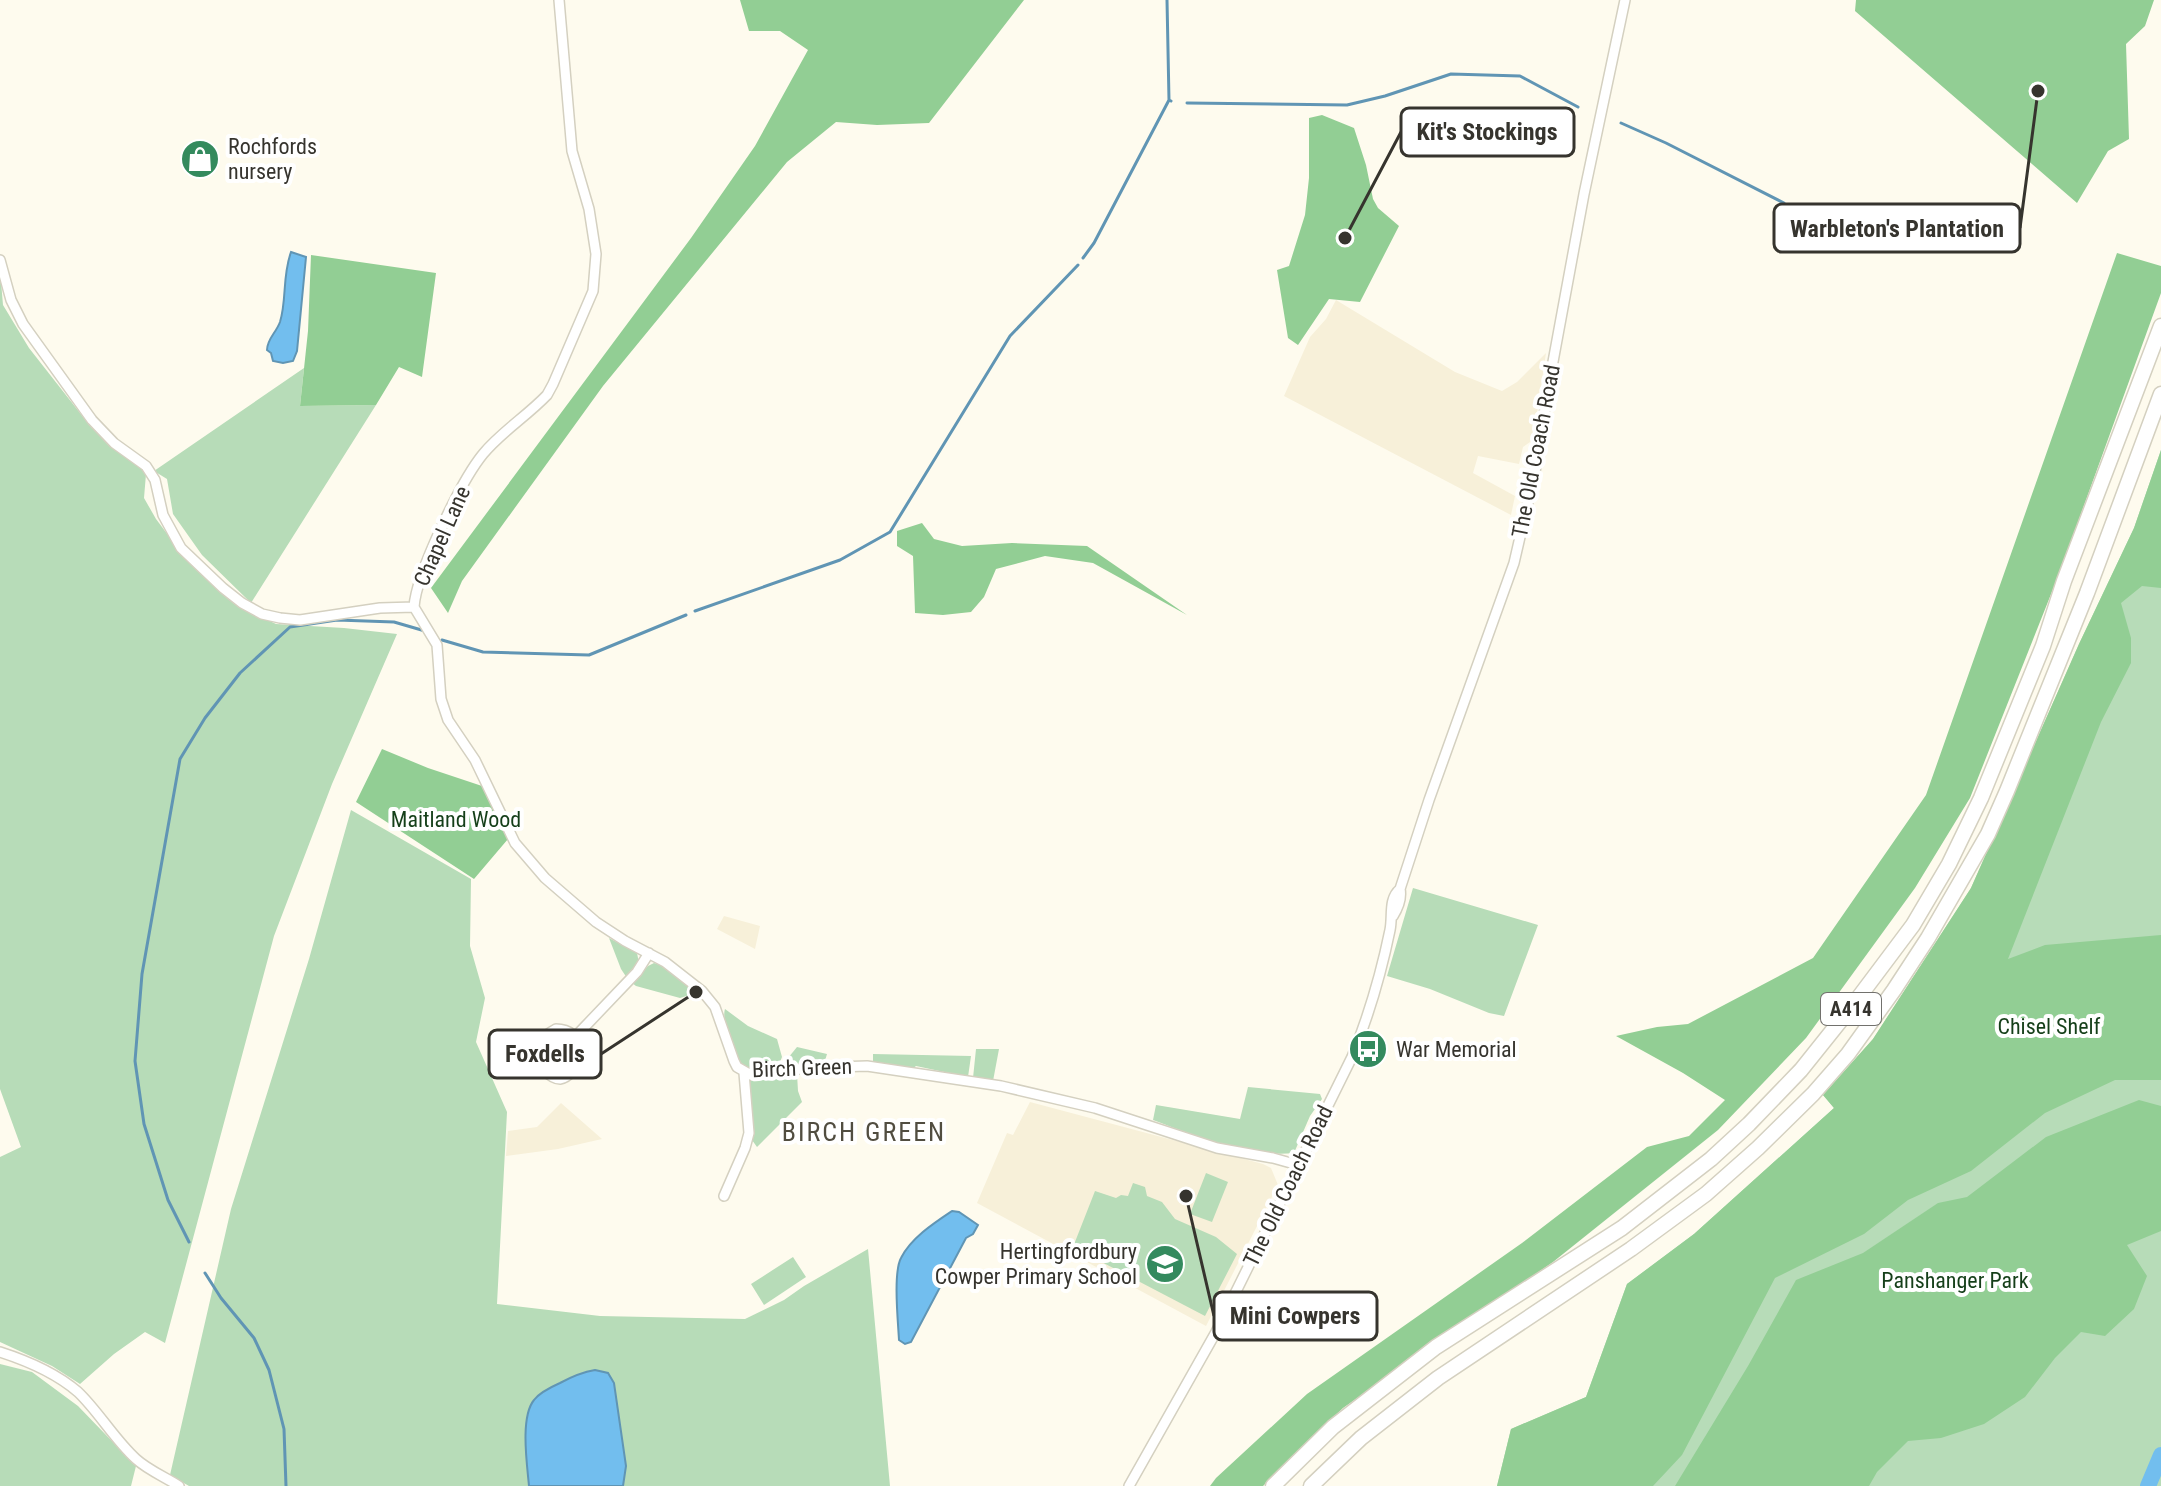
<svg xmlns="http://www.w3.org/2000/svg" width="2161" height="1486" viewBox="0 0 2161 1486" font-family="'Roboto Condensed',sans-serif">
	<rect width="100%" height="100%" fill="#fefbee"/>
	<path fill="#f7f0d9" d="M1336 300 1455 372 1502 391 1517 382 1546 353 1533 440 1523 447 1519 464 1478 456 1473 473 1515 496 1511 515 1284 396 1310 337 1326 319Z
		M724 916 760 926 755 949 717 929Z
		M1030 1102 1263 1164 1271 1168 1278 1185 1206 1326 977 1203 1007 1133 1013 1135Z
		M561 1103 602 1139 558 1149 506 1156 508 1131 537 1127Z"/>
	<path fill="#b7dcb8" d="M0 270 3 305 29 348 91 427 134 461 146 474 144 498 156 519 180 551 233 603 276 624 344 628 397 634 332 784 274 936 165 1343 145 1332 114 1354 80 1384 52 1366 0 1342V1157L21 1147 0 1089Z
		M304 368 300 406 376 405 251 603 202 555 173 514 167 479 154 471Z
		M2161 450V1486H1497L1511 1429 1586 1397 1627 1284 1694 1234 1834 1108 1823 1095 1873 1039 1971 888 2079 644 2134 528Z
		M351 810 471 879 470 946 485 998 476 1042 507 1112 497 1304 600 1316 745 1319 784 1300 804 1286 868 1249 890 1486H189L170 1475 231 1209 309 959Z
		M1413 888 1538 925 1504 1016 1489 1013 1430 989 1387 976Z
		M609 938 637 953 639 963 627 978 621 969Z
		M654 963 663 966 696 993 680 998 636 986 632 983 648 966Z
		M725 1009 748 1026 777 1039 782 1057 778 1067C768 1069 756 1072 746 1067 734 1062 721 1021 725 1009Z
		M797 1047 827 1054 824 1064 785 1068 784 1063Z
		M976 1049H999L993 1081 973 1078Z
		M873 1054 971 1056 968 1077 916 1066 912 1069 873 1063Z
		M797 1074 798 1091 802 1102 757 1147 752 1140 747 1084 752 1079Z
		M1248 1087 1320 1094 1322 1099 1310 1116 1294 1153C1248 1158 1196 1136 1153 1120L1156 1105 1240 1119Z
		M1206 1173 1228 1182 1212 1222 1190 1214Z
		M1133 1183 1145 1187 1147 1196 1162 1202 1175 1219 1216 1237 1237 1254 1205 1316 1073 1247 1095 1191 1116 1198 1121 1195 1128 1196Z
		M793 1257 806 1277 764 1305 751 1284Z
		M0 1364 32 1372 78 1406 136 1466 131 1486H0Z"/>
	<path fill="#92ce94" d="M740 0H1024L929 123 877 125 836 122 787 162 603 386 462 581 448 613 431 588 691 238 755 146 808 50 780 31H749Z
		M1856 0H2154L2145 26 2126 44 2129 139 2108 151 2077 203 1855 11Z
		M1322 115 1354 128 1366 165 1373 199 1378 208 1399 226 1360 302 1329 299 1298 345 1288 338 1277 270 1289 266 1305 215 1309 178V118Z
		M2117 253 2161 266V293L2061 569 1970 798 1915 888 1806 1038 1718 1130 1553 1262 1343 1408 1263 1486H1210L1216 1478 1307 1394 1522 1243 1647 1147 1689 1136 1725 1100 1683 1073 1616 1036 1657 1027 1688 1024 1813 958 1926 795Z
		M311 255 436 273 422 377 399 367 376 405 300 406 308 331Z
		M2161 450V588L2142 586 2121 603 2131 638V663L2101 722 2008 959 2045 945 2161 935V1080H2115L2045 1113 1971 1171 1908 1200 1864 1234 1775 1278 1682 1455 1653 1486H1497L1511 1429 1586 1397 1627 1284 1694 1234 1834 1108 1823 1095 1873 1039 1971 888 2079 644 2134 528Z
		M922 523 934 539 962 546 1012 543 1087 546 1187 615 1093 563 1045 556 996 569 984 597 971 612 943 615 915 613 913 556 897 546V531Z
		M382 749 428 768 485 787 508 839 474 879 356 802Z
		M2139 1100 2161 1106V1231L2127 1245 2147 1276 2134 1309 2105 1336 2081 1332 2055 1358 2025 1397 1984 1424 1941 1438 1908 1441 1877 1472 1869 1486H1675L1748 1366 1796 1280 1863 1253 1938 1203 1967 1197 2046 1137Z"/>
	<path fill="#72beee" stroke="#6095b4" stroke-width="2" d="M291 252 306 257 297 351 293 361 283 363 273 361 271 353 267 350C267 339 276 333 280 322 287 299 282 277 291 252Z
		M952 1211 959 1212 978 1225 973 1234 966 1238 911 1342 905 1344 899 1340C898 1321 893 1273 901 1258 911 1238 934 1223 952 1211Z
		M595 1370 608 1373 614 1383 626 1466 623 1486H529C527 1464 520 1417 534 1400 540 1392 551 1387 560 1383 571 1377 583 1372 595 1370Z"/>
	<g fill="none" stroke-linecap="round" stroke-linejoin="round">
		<path stroke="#6095b4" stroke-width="3" d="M1167 0 1169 100
			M1187 103 1347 105 1385 96 1451 74 1520 76 1578 107
			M1621 123 1666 143 1784 203
			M1083 258 1094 243 1169 100 1171 101
			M695 611 840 560 890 532 1010 336 1078 265
			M442 640 483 652 589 655 686 615
			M189 1242 168 1200 144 1124 135 1061 142 974 180 759 205 718 240 673 290 627 337 620 394 622 425 631
			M205 1273 221 1298 254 1338 269 1370 284 1429 286 1486"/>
		<path stroke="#72beee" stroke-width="16" d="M2148 1486 2161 1455"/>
		<g stroke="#d4d0c0" stroke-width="12">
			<path id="minor" d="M0 260 11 300 23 324 92 420 114 443 146 466 155 480 163 515 181 548 223 588 242 603 262 614 280 618 300 620 380 608 414 607
				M414 607 437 645 441 699 448 720 475 760 515 843 545 878 596 922 625 941 665 962 702 991 715 1007 734 1061 737 1067 751 1075 807 1068 867 1066 1001 1086 1095 1108 1217 1148 1273 1158 1298 1165
				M414 607C416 574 461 481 483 454 501 432 527 416 547 395L553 384 593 291 596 254 589 209 572 151 559 0
				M1393 916C1398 908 1402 899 1400 889
				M556 1029C569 1029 581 1038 585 1051 584 1058 581 1062 576 1068 572 1072 567 1078 560 1079 554 1079 548 1074 544 1070 527 1054 539 1038 556 1029Z
				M575 1037 637 972 649 953
				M724 1196 745 1148 749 1133 744 1073
				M0 1352C28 1361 56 1373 78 1392 99 1412 114 1439 136 1459 148 1470 165 1477 179 1486
				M1129 1486 1216 1332 1352 1057C1369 1015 1381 974 1390 930 1393 916 1388 899 1400 889L1429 800 1514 563 1535 472 1550 378 1584 194 1625 0"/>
		</g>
		<g stroke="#d4d0c0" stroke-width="17">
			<path id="highway" d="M1273 1486 1333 1427 1436 1347 1622 1228 1711 1159 1749 1124 1801 1070 1853 1005 1913 925 1949 864 1981 798 2043 646 2064 581 2161 326
				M1311 1486 1361 1438 1438 1378 1631 1249 1706 1194 1758 1148 1813 1094 1848 1054 1894 990 1928 938 1988 834 2007 791 2087 593 2161 394"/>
		</g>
		<use href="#minor" stroke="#fff" stroke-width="9"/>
		<use href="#highway" stroke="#fff" stroke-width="14"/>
	</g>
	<defs>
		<g id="shop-disc" transform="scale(2)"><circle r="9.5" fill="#348a5e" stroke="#fff"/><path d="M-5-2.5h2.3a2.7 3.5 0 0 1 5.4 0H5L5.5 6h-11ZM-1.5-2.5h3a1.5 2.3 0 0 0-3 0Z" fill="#fff"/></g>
		<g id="bus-disc" transform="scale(2)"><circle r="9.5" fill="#348a5e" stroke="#fff"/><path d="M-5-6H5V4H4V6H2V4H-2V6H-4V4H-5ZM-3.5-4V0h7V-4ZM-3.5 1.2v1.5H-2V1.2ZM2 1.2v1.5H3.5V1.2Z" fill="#fff"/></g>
		<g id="school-disc" transform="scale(2)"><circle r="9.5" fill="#348a5e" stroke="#fff"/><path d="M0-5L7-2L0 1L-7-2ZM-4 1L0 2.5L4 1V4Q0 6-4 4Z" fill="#fff"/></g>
	</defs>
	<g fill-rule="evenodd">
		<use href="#shop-disc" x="200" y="159"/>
		<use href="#bus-disc" x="1368" y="1049"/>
		<use href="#school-disc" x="1165" y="1264"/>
	</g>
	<g text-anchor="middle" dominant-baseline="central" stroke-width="8" stroke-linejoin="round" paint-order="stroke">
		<rect fill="#fff" stroke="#72716d" stroke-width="2" x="1821" y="993" width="60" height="32" rx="6"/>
		<g font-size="20" font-weight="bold" fill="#36342e">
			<text x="1851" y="1009">A414</text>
		</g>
		<g font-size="22" fill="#36342e" stroke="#fff" text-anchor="start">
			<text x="228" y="146">Rochfords<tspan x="228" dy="25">nursery</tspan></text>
			<text x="1396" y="1049">War Memorial</text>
			<text x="1137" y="1251" text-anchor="end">Hertingfordbury<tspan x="1137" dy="25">Cowper Primary School</tspan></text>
		</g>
		<g font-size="22" fill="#36342e" stroke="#fff">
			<text transform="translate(1536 451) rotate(-79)">The Old Coach Road</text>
			<text transform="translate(442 536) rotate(-66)">Chapel Lane</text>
			<text transform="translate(802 1068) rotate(-2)">Birch Green</text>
			<text transform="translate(1288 1186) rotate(-64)">The Old Coach Road</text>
		</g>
		<g font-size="22" fill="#153f19" stroke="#fff">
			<text x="456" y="819">Maitland Wood</text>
			<text x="2049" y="1026">Chisel Shelf</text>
			<text x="1955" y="1280">Panshanger Park</text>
		</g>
		<g font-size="26" letter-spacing="2" fill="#514d40" stroke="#fff">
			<text x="864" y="1132">BIRCH GREEN</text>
		</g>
	</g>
	<path fill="none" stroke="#36342e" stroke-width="3" d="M1345 238L1401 132M2038 91L2020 228M696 992L601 1054M1186 1196L1214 1316"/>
	<g fill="#36342e" stroke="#fff" stroke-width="3">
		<circle cx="1345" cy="238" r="8"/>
		<circle cx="2038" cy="91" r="8"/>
		<circle cx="696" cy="992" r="8"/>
		<circle cx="1186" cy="1196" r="8"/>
	</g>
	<g fill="#fff" stroke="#36342e" stroke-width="3">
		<rect x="1401" y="108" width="173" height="48" rx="8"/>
		<rect x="1774" y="204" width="246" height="48" rx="8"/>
		<rect x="489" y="1030" width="112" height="48" rx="8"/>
		<rect x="1214" y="1292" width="163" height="48" rx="8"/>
	</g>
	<g font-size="24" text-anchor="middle" font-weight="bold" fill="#36342e">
		<text x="1487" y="140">Kit's Stockings</text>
		<text x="1897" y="237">Warbleton's Plantation</text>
		<text x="545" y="1062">Foxdells</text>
		<text x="1295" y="1324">Mini Cowpers</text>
	</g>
</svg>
